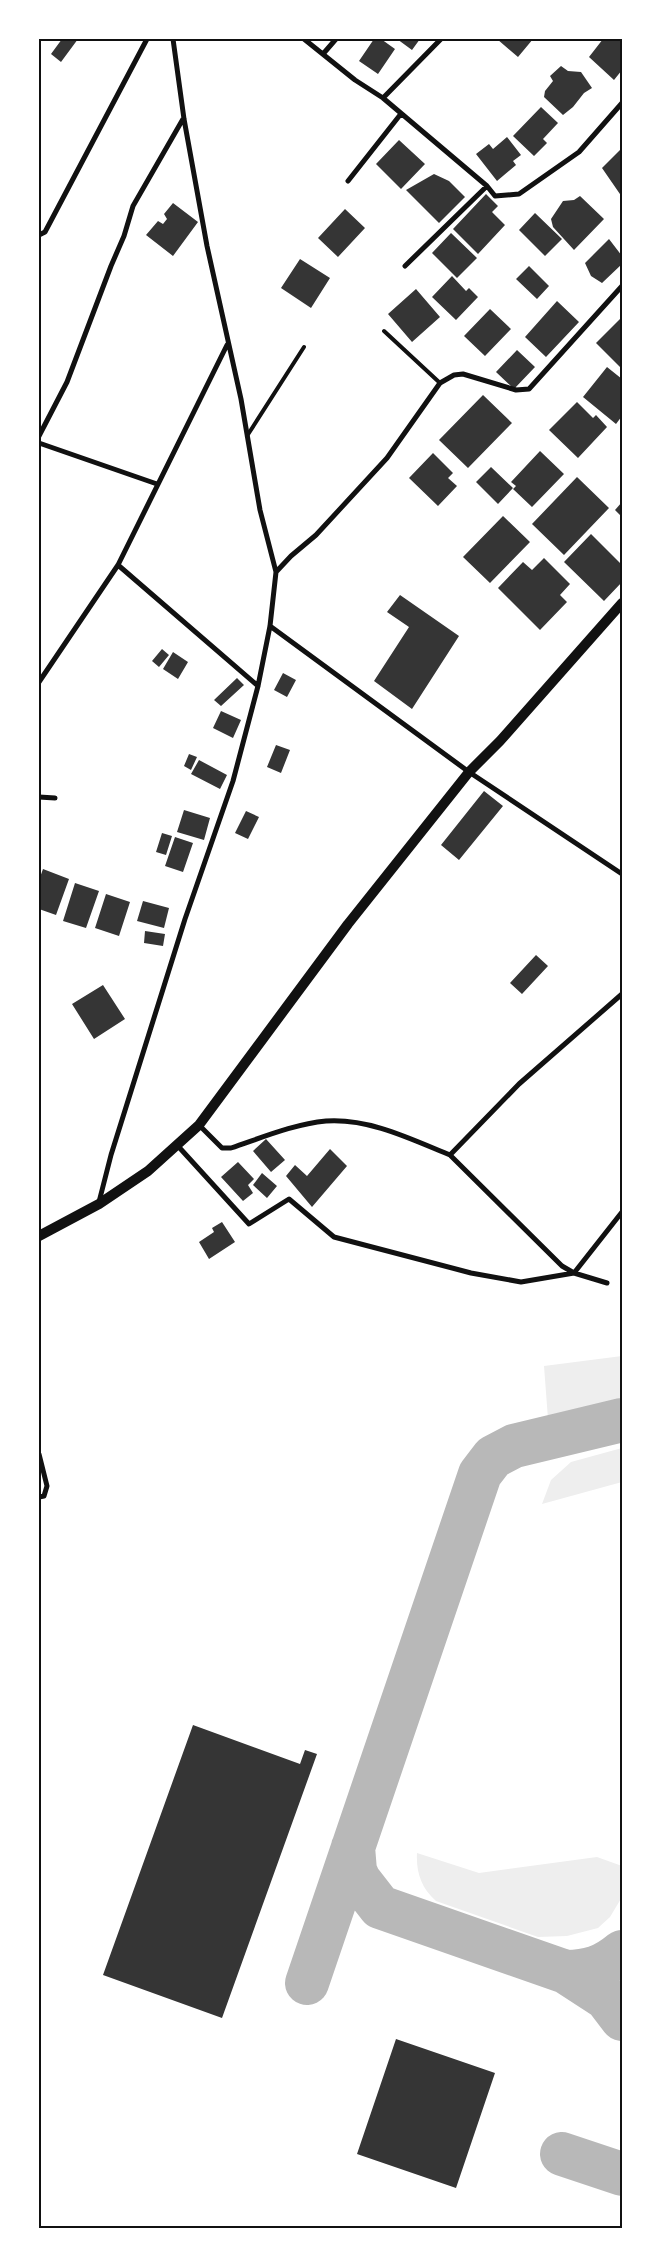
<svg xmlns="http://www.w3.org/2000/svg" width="661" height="2267" viewBox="0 0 661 2267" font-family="'Work Sans',sans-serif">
	<rect width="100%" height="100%" fill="#fff"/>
	<path fill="#eee" d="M622 1356V1402L548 1419 544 1366Z
		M622 1448V1482L542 1504 551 1480 571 1462Z
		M417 1853 479 1873 597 1857 622 1866V1897L610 1917 598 1928 567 1936 538 1937 436 1901C421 1888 416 1872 417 1853Z"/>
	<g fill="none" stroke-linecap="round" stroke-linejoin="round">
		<path stroke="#b8b8b8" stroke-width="44" d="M353 1847 355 1871 359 1880 380 1907 566 1972C589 1972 604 1967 622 1952
			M566 1972 606 1998 622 2019
			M307 1983 480 1474 493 1457 514 1446 622 1420
			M562 2154 622 2174"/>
	</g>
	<path fill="#353535" d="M62 39H78L61 62 51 54Z
		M374 39H381L395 49 378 74 359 61Z
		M397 39H420L412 50Z
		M497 39H533L518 57Z
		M603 39H622V70L614 80 589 57Z
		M561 66 568 71 581 72 592 88 584 93 573 107 563 115 544 97 545 91 553 81 550 76Z
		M541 107 558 123 543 139 547 143 534 156 513 136Z
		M507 137 521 155 513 161 516 165 497 181 476 154 489 144 493 149Z
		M399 140 425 164 401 189 376 164Z
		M622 148V197L602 168Z
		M434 174 449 181 465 197 439 223 406 190Z
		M486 194 498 206 492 212 505 225 478 254 453 229Z
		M580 196 604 219 574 250 553 227 551 219 563 201 574 200Z
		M173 203 198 222 173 256 146 235 158 221 163 224 167 219 164 214Z
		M345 209 365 228 338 257 318 238Z
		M535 213 562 239 545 256 519 230Z
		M451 233 477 258 457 278 432 253Z
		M609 239 622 256V264L602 283 591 276 585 263Z
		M300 259 330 278 311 308 281 288Z
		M529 266 549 286 537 299 516 279Z
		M452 276 466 291 469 288 478 297 456 320 432 297Z
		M416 289 440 317 412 342 388 314Z
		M557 301 579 322 546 357 525 337Z
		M490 309 511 329 485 356 464 336Z
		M622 317V369L596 343Z
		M517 350 535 367 514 389 496 372Z
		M607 367 622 379V416L616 424 583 397Z
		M483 395 512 423 468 468 439 440Z
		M577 402 593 418 596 415 607 427 578 458 549 430Z
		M540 451 564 474 532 507 513 489 516 486 511 482Z
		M433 453 453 473 448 478 457 486 438 506 409 478Z
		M491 467 513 488 498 504 476 482Z
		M577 477 609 508 564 555 532 524Z
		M622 502V517L615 510Z
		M503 516 530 542 490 583 463 557Z
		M591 534 622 565V582L604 601 564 562Z
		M544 558 570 584 560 595 567 602 540 630 498 588 523 562 532 570Z
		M400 595 459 636 412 709 374 681 409 627 387 612Z
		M162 649 169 655 159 667 152 661Z
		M173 652 188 662 178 679 163 669Z
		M283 673 296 680 287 697 274 690Z
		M237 678 244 685 221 706 214 700Z
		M221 711 241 720 233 738 213 728Z
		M276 745 290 750 281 773 267 767Z
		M189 754 197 757 191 770 184 766Z
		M199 760 227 775 220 789 191 774Z
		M484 791 503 806 459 860 441 845Z
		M184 810 210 818 204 840 177 832Z
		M246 811 259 817 248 839 235 833Z
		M162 833 172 836 166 855 156 852Z
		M175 837 193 843 183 872 165 866Z
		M43 869 69 879 56 915 39 909V880Z
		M75 883 99 891 86 928 63 921Z
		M106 894 130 902 119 936 95 928Z
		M143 901 169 908 164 928 137 921Z
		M145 931 165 934 163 946 144 943Z
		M536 955 548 966 522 994 510 983Z
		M103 985 125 1019 94 1039 72 1004Z
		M266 1139 285 1160 271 1172 253 1151Z
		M330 1149 347 1166 312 1207 286 1176 295 1165 307 1176Z
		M238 1162 254 1179 248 1185 253 1193 243 1201 221 1177Z
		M262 1173 277 1186 267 1198 253 1185Z
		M222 1222 235 1242 209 1259 199 1242 214 1232 212 1228Z
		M193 1725 300 1764 305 1750 317 1754 222 2018 103 1975Z
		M396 2039 495 2073 456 2188 357 2154Z"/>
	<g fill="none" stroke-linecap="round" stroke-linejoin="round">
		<path stroke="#111" stroke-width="4" d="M384 331 440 383
			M247 436 304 347"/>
		<path stroke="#111" stroke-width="5" d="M304 39 355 80 383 98 487 186 495 196 519 194 579 152 622 103
			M323 54 336 39
			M383 98 441 39
			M348 181 400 115
			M39 235 45 232 147 39
			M405 266 487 186
			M39 436 67 382 111 266 124 236 133 206 183 119
			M39 443 157 484
			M118 565 258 686
			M276 572 291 556 316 535 387 458 440 383 454 375 463 374 516 390 529 389 622 286
			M270 626 469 772 622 874
			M39 682 118 565 227 345
			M39 797 55 798
			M199 1125 222 1148H231C261 1138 294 1124 326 1121 369 1118 411 1139 450 1155L519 1084 622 994
			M177 1145 249 1224 289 1199 334 1237 471 1273 521 1282 574 1273 622 1212
			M450 1155 562 1266 574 1273 607 1283
			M99 1202 111 1155 185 919 233 781 258 686 270 626 276 572 260 510 241 399 207 246 184 119 173 39
			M39 1454 47 1486 44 1496 39 1497"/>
		<path stroke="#111" stroke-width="10" d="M39 1236 99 1204 148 1171 199 1125 348 924 469 772 500 741 622 603"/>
	</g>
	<rect width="661" height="2267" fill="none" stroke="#ffffff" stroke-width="80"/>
	<rect x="40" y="40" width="581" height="2187" fill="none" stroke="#111" stroke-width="2"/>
</svg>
